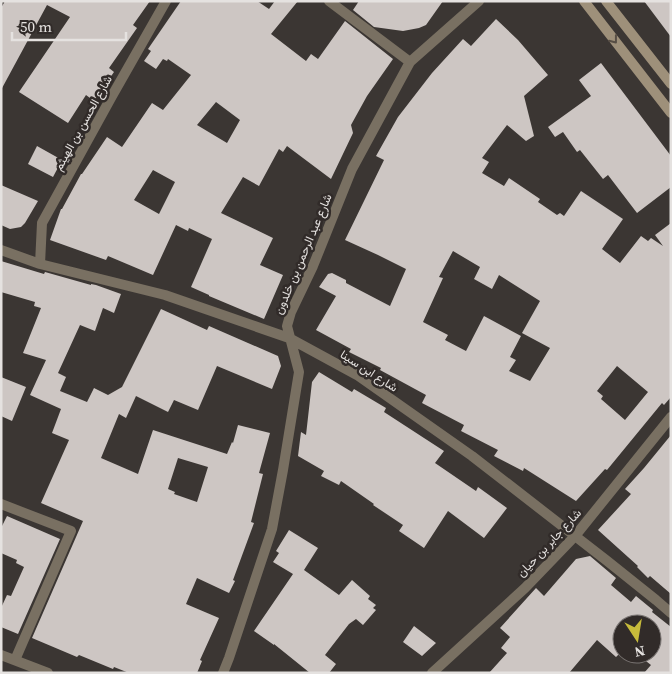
<svg xmlns="http://www.w3.org/2000/svg" width="672" height="674" viewBox="0 0 672 674" font-family="'Source Serif 4',Vazirmatn,serif">
	<rect width="100%" height="100%" fill="#3b3633"/>
	<path fill="#cdc6c3" fill-rule="evenodd" d="M5 1H150L133 25 137 28 109 68 114 72 94 101 86 95 68 123 19 92 70 17 47 5 1 90V8Z
		M181 1H257L269 9 275 1H298L271 34 306 61 311 54 318 59 345 21 393 59 367 96 351 125 353 133 331 179 287 146 283 152 279 149 259 186 243 177 221 213 273 238 260 265 283 275 264 319 209 296V295L191 287 212 239 189 228 188 231 176 225 153 275 108 256 106 260 50 240 61 209H62L81 174H82L107 137 122 147 152 103 163 110 191 75 168 59 167 61 163 59 156 69 144 61 151 51 148 49ZM216 102 240 120 227 143 197 125ZM153 170 175 182 159 214 134 200Z
		M359 1H443L426 25 419 28 403 31 374 27 353 10Z
		M644 1H671V37Z
		M496 19 518 40 548 75 524 96 534 136 526 141 507 125 482 158 489 162 482 173 504 186 509 178 540 199 538 202 557 215 560 213 564 216 581 191 623 219 602 249 620 263 641 236 648 241 651 238 663 246 655 235 671 223V397L664 405 662 403 607 470 605 469 576 501 524 468 523 471 494 456 498 450 461 431 464 425 422 403 426 395 380 370 381 368 349 352 351 349 316 330 336 296 319 287 328 274 332 273 346 280V283L390 306 406 269 378 255 345 240 384 160 376 156 398 117 432 73 463 39 471 46ZM453 251 480 267 474 279 492 289 499 275 540 301 522 333 550 348 530 381 509 371 516 360 510 357 521 336 484 316 466 351 445 340 448 335 423 322 443 278 439 277ZM617 366 648 392 625 420 601 399 603 396 597 391Z
		M601 63 671 156V187L637 213 608 175 603 179 580 150 577 152 563 132 555 137 548 127 591 96 579 80Z
		M37 146 62 160 53 177 28 164Z
		M1 185 38 201 25 223 21 227 10 229 1 225Z
		M1 261 44 274 45 272 91 285V284L96 285 121 294 114 313 103 308 95 331 80 325 58 373 66 377 60 391 87 402 94 388 108 395 122 387 161 309 207 330 209 326 278 356 281 366 272 389 217 366 198 410 174 400 168 412 136 396 126 418 119 414 101 458 138 474 153 430 227 454 232 442 233 443 238 425 270 433 259 473 263 474 251 522 254 523 233 580 235 581 229 593 197 578 186 604 219 618 200 660 202 661 197 673H129L114 667 113 669 79 655 77 657 32 638 83 521 41 503 69 440 52 433 61 409 30 395 46 360 23 353 41 308 34 306 35 302 1 292ZM178 458 208 467 197 502 174 494 175 492 168 489Z
		M319 372 352 392 354 389 386 408 384 412 444 451 435 463 476 491 478 487 507 508 484 538 448 511 424 548 399 531 403 525 373 505 374 504 341 481 339 485 321 476 324 471 298 456 301 432 306 435 312 382Z
		M1 377 26 387 12 421 1 416Z
		M671 435V594L650 576 648 578 637 567 638 566 598 530 631 494 625 489 644 468Z
		M7 516 60 539 18 634 1 627V608L7 595 11 596 24 567 16 563 17 560 1 553V528Z
		M289 530 318 548 304 570 339 595 352 580 370 596 368 599 376 605 373 608 376 610 363 625 356 619 349 624 325 655 336 664 329 673H310L274 644V645L254 631 293 574 273 562 279 553 276 551Z
		M590 556 616 578 611 585 631 602 636 596 653 610 652 612 671 627V673H644L651 665 637 654H652V624H622V651L616 657 597 640 569 673H489L507 653 501 648 510 637 500 628 536 588 544 596 576 559Z
		M414 626 436 643 422 656 403 642Z"/>
	<g fill="none" stroke-linecap="round" stroke-linejoin="round">
		<path stroke="#797062" stroke-width="10" d="M329 1 410 62
			M1 250 40 264 165 295 289 338 357 375 472 456 606 560 656 600 671 613
			M40 264 42 223 112 96 166 1
			M1 504 71 531 15 660
			M1 655 48 673
			M223 673 229 658 272 529 283 470 299 372 287 326 291 312 313 266 352 169 410 62 479 1
			M432 673 525 588 575 536 671 417"/>
		<path stroke="#9e907a" stroke-width="10" d="M584 1 671 113
			M606 1 671 84"/>
	</g>
	<defs><path id="oneway-chevron" d="M-2-3.5L2.5 0L-2 3.5" fill="none" stroke-width="1.6" stroke-linecap="round" stroke-linejoin="round" transform="scale(1.25)"/></defs>
	<use stroke="#574e45" href="#oneway-chevron" transform="translate(614 40) rotate(52)"/>
	<g text-anchor="middle" dominant-baseline="central" stroke-width="5" stroke-linejoin="round" paint-order="stroke">
		<g font-size="12" fill="#e5e2e0" stroke="#312b29">
			<text transform="translate(83 123) rotate(-61)">شارع الحسن بن الهيثم</text>
			<text transform="translate(303 254) rotate(-67)">شارع عبد الرحمن بن خلدون</text>
			<text transform="translate(369 371) rotate(33)">شارع ابن سينا</text>
			<text transform="translate(549 543) rotate(-47)">شارع جابر بن حيان</text>
		</g>
	</g>
	<rect width="672" height="674" fill="none" stroke="#e5e2e0" stroke-width="5"/>
	<g transform="translate(637 639) rotate(168)"><circle r="24" fill="#312b29" stroke="#797472"/>
	<path d="M0-4L9 19L0 12L-9 19Z" fill="#c7bb3b"/>
	<text y="-8" font-size="14" font-weight="bold" text-anchor="middle" fill="#e5e2e0">N</text>
	</g>
	<path d="M12 32v8h114v-8" fill="none" stroke="#e5e2e0" stroke-width="2.5"/>
	<text x="20" y="32" font-size="15" fill="#e5e2e0" stroke="#312b29" stroke-width="4" paint-order="stroke">50 m</text>
</svg>
